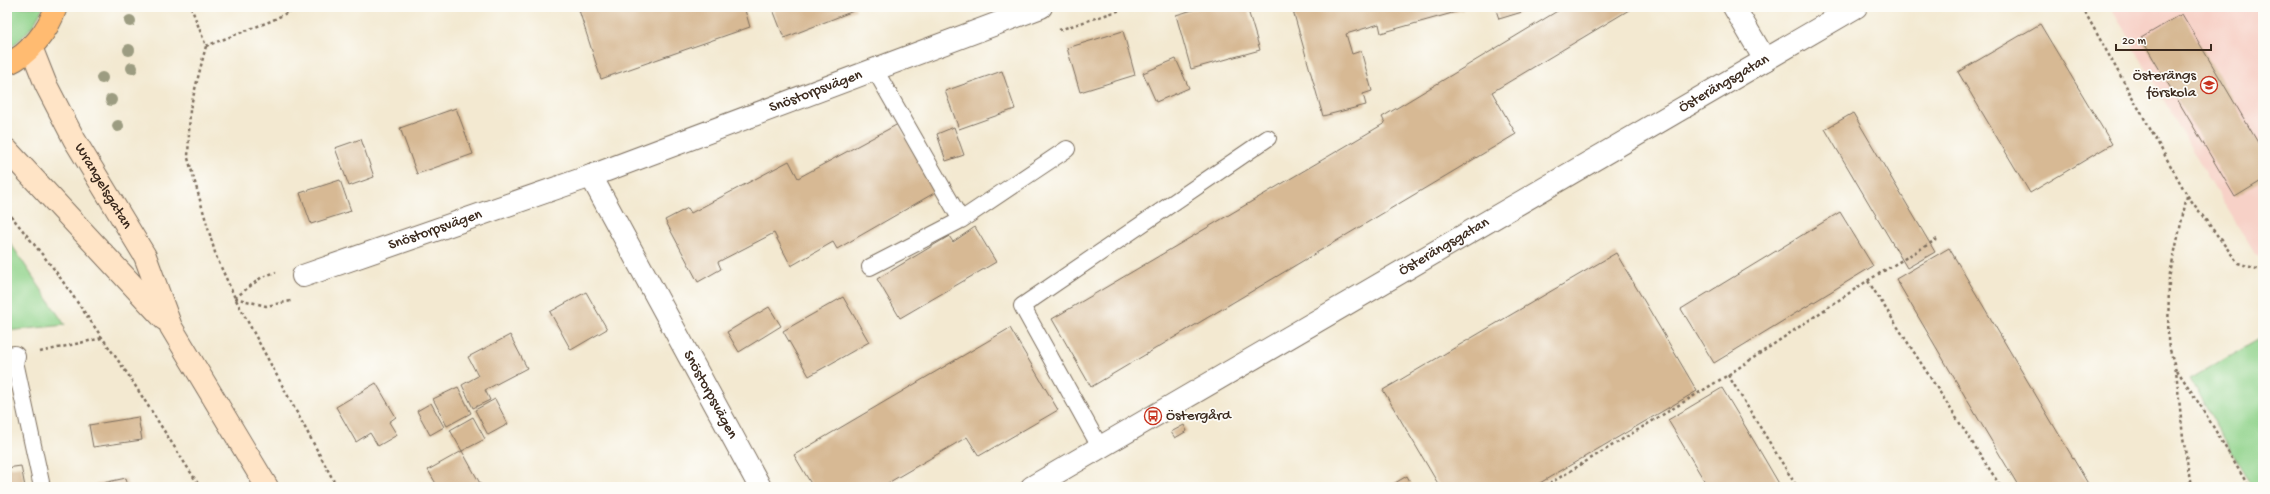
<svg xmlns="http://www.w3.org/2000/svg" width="2270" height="494" viewBox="0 0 2270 494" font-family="'Gochi Hand',sans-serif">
	<rect width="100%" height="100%" fill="#fdfcf7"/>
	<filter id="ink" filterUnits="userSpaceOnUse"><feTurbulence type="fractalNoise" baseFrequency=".025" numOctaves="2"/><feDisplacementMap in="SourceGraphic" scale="8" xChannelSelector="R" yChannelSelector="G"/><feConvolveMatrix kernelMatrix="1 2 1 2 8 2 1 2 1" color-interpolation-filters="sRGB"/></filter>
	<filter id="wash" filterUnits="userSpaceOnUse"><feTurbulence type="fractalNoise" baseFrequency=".012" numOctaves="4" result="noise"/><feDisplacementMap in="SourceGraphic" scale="16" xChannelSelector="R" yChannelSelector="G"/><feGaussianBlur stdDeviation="0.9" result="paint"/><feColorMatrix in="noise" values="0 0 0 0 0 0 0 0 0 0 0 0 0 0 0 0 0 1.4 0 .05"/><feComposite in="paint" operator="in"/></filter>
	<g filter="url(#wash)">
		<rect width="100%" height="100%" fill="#f3e9d1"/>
		<path fill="#f7d1c7" d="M2111 7H2263V257L2255 254 2199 162Z"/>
		<path fill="#90d38b" stroke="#667e54" d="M7 7H43C35 26 24 37 7 50Z
			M7 238 65 325 7 331Z
			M2263 337V487H2252L2190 379Z"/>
		<g id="blocks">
			<path fill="#d7b994" d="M578 7H744L750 27 601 79Z
				M772 7H855L856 10 784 38Z
				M1203 7H1247L1260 50 1191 69 1176 15Z
				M1292 7H1462L1463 10 1381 33 1379 24 1346 34 1352 54 1361 51 1372 91 1363 94 1366 105 1323 116Z
				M1495 7H1520L1522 12 1499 19Z
				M1564 7H1634L1492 92 1516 134 1091 387 1052 319 1385 123 1382 117Z
				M2182 14 2263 151V180L2235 197 2141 38Z
				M2040 24 2112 144 2030 193 1958 72Z
				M1123 31 1135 75 1080 92 1067 48Z
				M1176 59 1189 88 1156 102 1143 73Z
				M1002 71 1015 109 959 129 945 91Z
				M456 108 473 154 417 174 400 128Z
				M1853 113 1935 252 1907 268 1825 129Z
				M898 124 936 192 837 249 833 242 791 266 774 233 718 262 721 269 698 282 665 220 688 208 691 213 789 161 798 178Z
				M954 127 964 155 946 161 937 134Z
				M361 139 374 177 349 186 335 148Z
				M340 180 351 211 311 224 300 193Z
				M1840 212 1873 266 1714 363 1681 309Z
				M975 227 996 262 900 318 877 279 949 236 953 242Z
				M1949 248 2090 487H2019L1976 415 1896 279Z
				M1616 253 1697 391 1533 487H1440L1383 390Z
				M586 292 607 329 571 350 550 312Z
				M843 297 869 342 809 376 783 331Z
				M769 307 781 326 739 352 727 332Z
				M1010 328 1058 410 979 456 967 437 881 487H813L794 455Z
				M510 335 527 368 485 390 490 400 473 408 462 385 478 376 468 357Z
				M376 383 396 417 389 422 397 435 378 446 370 433 356 442 336 407Z
				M458 387 471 413 447 426 433 399Z
				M1722 388 1754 441 1781 487H1708L1668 420Z
				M495 399 508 424 488 435 475 410Z
				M431 403 444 427 430 435 417 411Z
				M138 417 142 440 93 447 89 425Z
				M473 417 485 439 462 451 450 430Z
				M1184 425 1187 431 1175 438 1171 432Z
				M462 451 482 487H438L428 470Z
				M21 466 25 487H7V468Z
				M1407 476 1413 487H1388Z
				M126 478 128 487H89V486Z"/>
		</g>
	</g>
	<g filter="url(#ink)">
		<use href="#blocks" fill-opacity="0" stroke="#7b6d5d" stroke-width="1"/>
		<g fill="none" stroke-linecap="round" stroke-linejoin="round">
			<g stroke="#7b6d5d" stroke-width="18">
				<path id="service" d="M961 220 1067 149
					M870 267 961 220 875 70
					M14 357 42 487
					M1100 447 1022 306 1268 138"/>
			</g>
			<g stroke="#7b6d5d" stroke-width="24">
				<g id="minor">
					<path d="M1734 7 1765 60"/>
					<path id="s1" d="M591 176 760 487"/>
					<path id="s2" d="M303 276 591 176 1041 7"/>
					<path d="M7 359 14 357"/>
					<path id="s3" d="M1032 487 1856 7"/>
				</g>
			</g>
			<g stroke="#7b6d5d" stroke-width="24">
				<g id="secondary">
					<path id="s4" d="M31 47 46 85 74 139 145 256 171 327 267 487"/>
					<path d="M7 150 164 319"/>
				</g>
			</g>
			<g stroke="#7b6d5d" stroke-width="24">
				<path id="trunk" d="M7 64C30 54 48 31 56 7"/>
			</g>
			<path stroke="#7b6d5d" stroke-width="2.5" stroke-dasharray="3 3" stroke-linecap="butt" d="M191 7 206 46 190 109 188 158 216 256 235 298 337 487
				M2082 7 2187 195 2238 263 2263 271
				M1059 30 1130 7
				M206 46 271 21 298 7
				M2187 196 2169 278 2168 343 2176 370 2183 437 2191 487
				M7 211 54 269 129 376 200 487
				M1868 281 2001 487
				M235 298 266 306 291 301
				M235 298 262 277 276 272
				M40 352 102 338
				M2177 370 2202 408 2249 487
				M1728 375 1797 487
				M1544 487 1728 375 1867 281 1939 238"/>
			<use href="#service" stroke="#fff" stroke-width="16"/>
			<use href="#minor" stroke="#fff" stroke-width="22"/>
			<use href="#secondary" stroke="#ffe4c6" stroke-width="22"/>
			<use href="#trunk" stroke="#ffbb71" stroke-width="22"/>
		</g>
		<g fill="#9c9c81">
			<circle cx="130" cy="21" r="6"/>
			<circle cx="129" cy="50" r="6"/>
			<circle cx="132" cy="68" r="6"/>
			<circle cx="102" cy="78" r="6"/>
			<circle cx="111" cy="100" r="6"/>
			<circle cx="118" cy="126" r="6"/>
		</g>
	</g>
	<defs>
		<g id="school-ring" transform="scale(0.9)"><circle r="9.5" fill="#fdfcf7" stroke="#c8321e" stroke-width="1.5"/><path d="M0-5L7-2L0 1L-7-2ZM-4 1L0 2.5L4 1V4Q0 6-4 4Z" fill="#c8321e"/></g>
		<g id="bus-ring" transform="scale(0.9)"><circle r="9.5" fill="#fdfcf7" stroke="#c8321e" stroke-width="1.5"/><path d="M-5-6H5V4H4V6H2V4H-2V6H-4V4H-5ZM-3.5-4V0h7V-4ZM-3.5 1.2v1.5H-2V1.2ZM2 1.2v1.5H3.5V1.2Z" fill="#c8321e"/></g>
	</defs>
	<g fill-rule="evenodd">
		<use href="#school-ring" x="2209" y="85"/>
		<use href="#bus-ring" x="1153" y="416"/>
	</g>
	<g text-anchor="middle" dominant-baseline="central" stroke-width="3.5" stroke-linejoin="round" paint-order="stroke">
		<g font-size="15" fill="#3b2a1e" stroke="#fdfcf7" text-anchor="end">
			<text x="2196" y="76">Österängs<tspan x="2196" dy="17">förskola</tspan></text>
			<text x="1166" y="416" text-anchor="start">Östergård</text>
		</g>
		<g font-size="15" fill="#3b2a1e" stroke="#fdfcf7">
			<text stroke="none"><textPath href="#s3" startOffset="801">Österängsgatan</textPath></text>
			<text stroke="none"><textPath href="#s2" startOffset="545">Snöstorpsvägen</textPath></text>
			<text stroke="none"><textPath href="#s4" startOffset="157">Wrangelsgatan</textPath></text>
			<text stroke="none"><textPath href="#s2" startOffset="140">Snöstorpsvägen</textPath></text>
			<text stroke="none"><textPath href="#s3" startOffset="477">Österängsgatan</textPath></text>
			<text stroke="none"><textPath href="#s1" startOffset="249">Snöstorpsvägen</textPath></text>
		</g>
	</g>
	<rect width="2270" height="494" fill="none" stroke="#fdfcf7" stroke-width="24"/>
	<path d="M2116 44v6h95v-6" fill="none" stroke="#3b2a1e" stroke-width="2"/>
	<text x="2122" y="44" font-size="12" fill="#3b2a1e" stroke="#fdfcf7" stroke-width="3" paint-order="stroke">20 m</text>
</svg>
